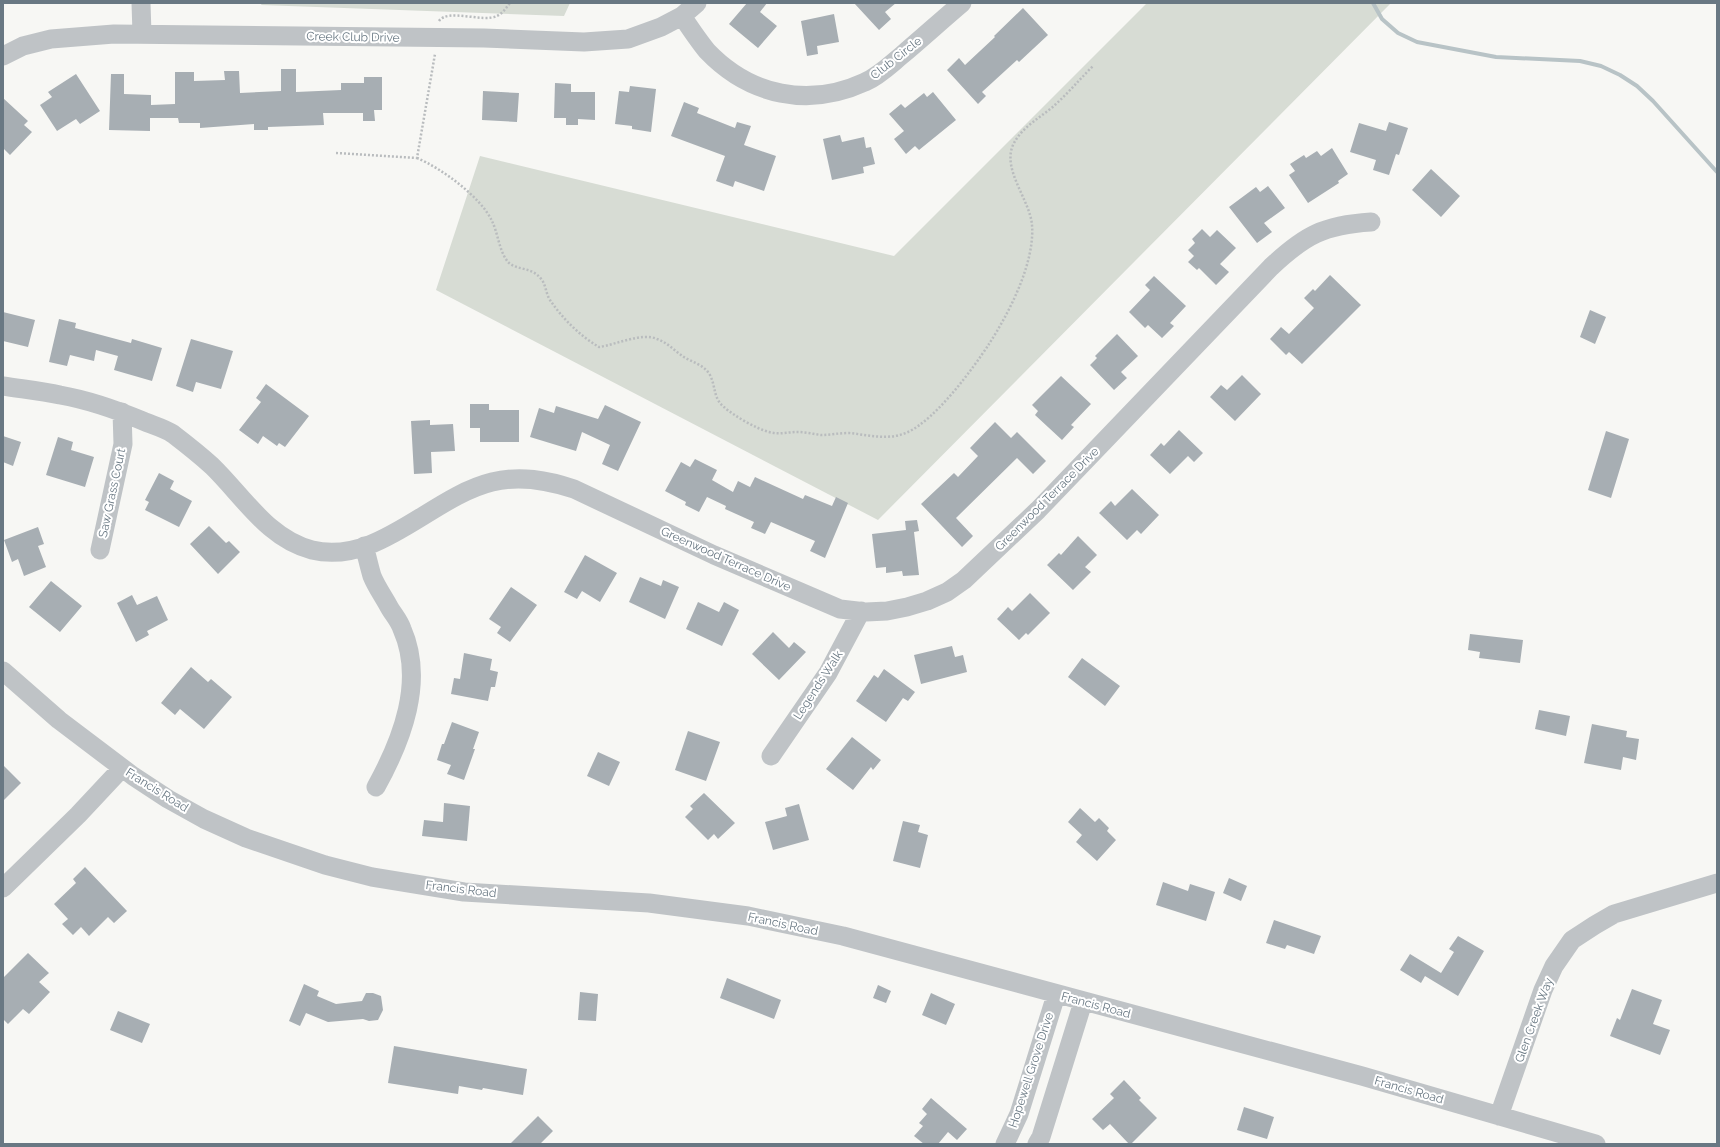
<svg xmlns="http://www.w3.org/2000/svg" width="1720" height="1147" viewBox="0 0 1720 1147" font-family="Raleway,sans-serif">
	<rect width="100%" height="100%" fill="#f7f7f4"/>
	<path fill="#d7dcd4" d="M262 3H570L564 16 261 5Z
		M1147 3H1391L878 520 436 290 480 156 894 256Z"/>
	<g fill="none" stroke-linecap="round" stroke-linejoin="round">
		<path stroke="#b8c3c6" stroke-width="4" d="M1373 3 1382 19 1398 33 1417 42 1496 57 1580 61 1601 66 1620 75 1637 86 1653 101 1717 172"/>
	</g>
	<path fill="#a7aeb3" d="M747 3H767L760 12 777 26 758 48 729 24Z
		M854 3H896L885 12 891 19 879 30Z
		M1023 8 1048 35 1019 62 1017 60 982 92 986 96 978 104 947 70 959 58 965 65 995 37 994 36Z
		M834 14 839 42 817 46 818 54 807 56 801 21Z
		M281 69H296V92L341 90V83H364V77H382V110H374L375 121H363V113H323L324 125 268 127V130H254V124L200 128V123H179L178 118H150V131L109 130 111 74H124V94L151 95V105L175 104V72H194V81L225 80 224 71H239L240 93 281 91Z
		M76 74 100 111 80 124 76 119 57 131 40 105 52 97 48 92Z
		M555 83 571 84V92H595V120L578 119V125H566V118H554Z
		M630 86 656 89 651 132 632 129V126L615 124 619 91 629 92Z
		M483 91 519 93 517 122 482 120Z
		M933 92 956 120 919 150 915 146 906 154 894 139 904 131 889 114 901 104 905 108 924 93 927 97Z
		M3 98 28 121 24 125 32 132 10 155 3 148Z
		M684 102 699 108 697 113 735 128 737 122 751 126 744 145 776 156 764 191 735 181 733 187 716 181 725 156 671 136Z
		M1389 122 1408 128 1399 155 1396 154 1389 175 1373 170 1376 160 1350 152 1359 123 1386 131Z
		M840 135 842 142 864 137 866 148 871 147 875 164 863 167 864 173 832 180 823 139Z
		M1332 148 1348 174 1338 181 1339 183 1308 203 1289 175 1295 171 1290 164 1304 155 1306 158 1317 151 1321 156Z
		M1431 169 1460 196 1441 217 1412 190Z
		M1268 186 1285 208 1264 223 1272 232 1257 243 1229 207 1256 187 1260 192Z
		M1202 229 1210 237 1217 230 1236 248 1220 264 1229 272 1216 285 1199 268 1197 270 1188 262 1194 256 1188 250 1195 243 1192 239Z
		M1330 275 1361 305 1302 364 1289 352 1286 355 1270 339 1281 327 1289 334 1314 308 1304 298 1313 289 1315 291Z
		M1154 276 1186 306 1170 323 1174 326 1162 338 1148 325 1145 328 1129 312 1150 290 1145 285Z
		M1590 310 1606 317 1595 344 1580 337Z
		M3 312 35 320 28 347 3 341Z
		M59 319 76 323 75 328 131 343 132 339 162 348 152 381 114 370 118 356 96 350 94 361 70 355 67 366 49 362Z
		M1117 334 1138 356 1121 372 1127 378 1114 390 1090 365 1097 358 1095 356Z
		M191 339 233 351 221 389 196 382 193 392 176 386Z
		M1242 375 1261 394 1235 421 1210 397 1221 385 1227 390Z
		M1061 376 1091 404 1071 425 1074 427 1062 440 1035 415 1038 411 1032 405Z
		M266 384 309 416 285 447 279 443 277 446 263 436 258 444 239 430 261 402 256 398Z
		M470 404H489V410H519V442H480V428H470Z
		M605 405 641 422 618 471 602 464 610 445 582 432 576 451 530 437 539 408 554 413 556 406 598 419Z
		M430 420V425L453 424 455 451 431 452 432 473 414 474 411 421Z
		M995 422 1011 438 1017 432 1046 461 1033 474 1017 458 956 518 973 536 962 547 921 504 954 473 958 477 978 456 970 448Z
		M1179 430 1203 453 1194 462 1188 456 1170 474 1150 455 1161 443 1164 446Z
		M1606 431 1629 439 1611 498 1588 490Z
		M3 436 21 442 13 466 3 462Z
		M58 437 73 442 71 450 94 457 85 487 46 475Z
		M695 459 717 470 712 480 733 492 738 481 750 487 755 477 803 499 805 495 832 506 836 497 848 503 825 558 810 551 815 541 771 522 765 534 751 528 754 522 725 509 726 506 707 497 699 512 685 505 686 502 665 491 681 462 690 467Z
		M159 473 174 481 170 489 192 501 179 527 145 510 149 502 145 500Z
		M1132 489 1159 515 1141 534 1137 530 1127 540 1099 513 1111 501 1115 506Z
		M917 520 919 531 914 532 919 575 903 576 902 571 886 573V567L876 568 872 534 906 530 905 521Z
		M209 526 226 543 229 541 240 552 218 574 190 544Z
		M38 527 44 544 38 546 46 567 24 576 18 559 12 562 4 540Z
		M1078 536 1097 555 1085 567 1091 572 1073 590 1047 565 1059 553 1061 555Z
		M585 555 617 573 600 602 582 591 577 599 564 592Z
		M640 577 661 586 663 580 679 587 665 619 629 602Z
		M51 581 82 606 60 632 29 607Z
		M511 587 537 605 510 642 497 633 501 627 489 619Z
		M1030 593 1050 613 1028 635 1026 633 1019 640 997 619 1008 607 1012 611Z
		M132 595 137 605 157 596 168 620 147 631 149 635 136 642 117 603Z
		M698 602 719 612 724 602 739 610 722 646 686 629Z
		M773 632 789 648 794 642 806 652 779 680 752 654Z
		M1470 634 1523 640 1520 663 1479 658 1480 652 1468 650Z
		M952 646 955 657 963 655 967 672 921 684 914 655Z
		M464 653 492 659 490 670 498 672 495 687H491L488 701 451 694 454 678 460 679Z
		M1082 658 1120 686 1105 706 1068 677Z
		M191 667 208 682 211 679 232 697 204 729 180 709 175 715 161 703Z
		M884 669 915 692 908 701 903 698 886 722 856 701 874 675 878 678Z
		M1539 710 1570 716 1566 736 1535 729Z
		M452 722 479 732 473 749H475L464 780 447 774 451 765 437 760 442 744H444Z
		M1592 724 1627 731 1626 737 1639 739 1636 760 1623 757 1621 770 1584 763Z
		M688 731 720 742 706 781 675 770Z
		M852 737 881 760 873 770 871 767 853 790 826 769Z
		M598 752 620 762 609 786 587 776Z
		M3 765 21 783 3 801Z
		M704 793 735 823 718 839 714 834 708 840 685 817 693 809 690 806Z
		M444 803 470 806 467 841 422 836 424 820 443 822Z
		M799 804 809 840 773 850 765 822 787 816 785 808Z
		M1080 808 1095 822 1099 818 1109 828 1107 831 1116 840 1097 861 1076 842 1082 835 1068 822Z
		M903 821 920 825 918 832 928 835 920 868 893 861Z
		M85 867 127 911 114 923 108 917 89 936 81 927 73 935 62 924 68 919 54 904 76 883 73 879Z
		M1229 878 1247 886 1241 901 1223 893Z
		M1163 882 1188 891 1190 884 1215 892 1206 921 1156 905Z
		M1274 920 1321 936 1314 954 1287 945 1285 949 1266 943Z
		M1458 936 1484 951 1458 996 1425 976 1421 983 1400 970 1410 954 1441 973 1454 952 1449 949Z
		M28 953 49 973 39 982 50 992 29 1014 23 1009 8 1024 3 1019V978Z
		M727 978 781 1000 774 1019 720 998Z
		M304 984 319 991 317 996 336 1004 362 1001 366 993H373L381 996 383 1010 378 1020 369 1021 363 1019 328 1022 306 1013 300 1026 289 1021Z
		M878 985 891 991 886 1003 873 998Z
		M1632 989 1662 1000 1653 1024 1670 1030 1660 1055 1610 1036 1617 1018 1620 1020Z
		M580 992 598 994 596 1021 578 1020Z
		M931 993 955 1004 946 1025 922 1015Z
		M118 1011 150 1024 142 1043 110 1030Z
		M394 1046 527 1069 523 1095 483 1088 482 1090 459 1086 458 1094 388 1083Z
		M1124 1080 1141 1098 1139 1100 1157 1118 1131 1144H1129L1110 1124 1103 1130 1092 1119 1114 1098 1110 1094Z
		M931 1098 967 1129 957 1140 948 1132 938 1144H924L914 1136 923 1126 919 1123 927 1114 922 1109Z
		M1244 1107 1274 1117 1267 1139 1237 1130Z
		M538 1116 553 1131 540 1144H510Z"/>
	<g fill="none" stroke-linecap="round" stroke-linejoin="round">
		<path stroke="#b9bcbe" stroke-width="2.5" stroke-dasharray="2 2" stroke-linecap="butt" d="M439 21C448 8 483 23 497 16 503 13 506 8 510 3
			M336 153 417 158 435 54
			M417 158C441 168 481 197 492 221 498 233 499 251 508 262 517 271 532 266 542 280 546 286 546 294 550 300 562 318 580 336 599 347 615 345 642 332 657 339 666 342 673 349 681 355 690 362 704 364 710 375 716 387 713 398 724 407 734 416 757 429 769 432 779 435 788 432 797 432 805 432 813 434 821 435 830 435 839 433 849 433 869 435 889 441 908 432 936 419 972 370 989 344 1009 313 1035 263 1032 225 1030 200 1002 170 1013 145 1022 126 1042 117 1056 104 1069 92 1080 79 1093 66"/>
		<path stroke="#bfc3c6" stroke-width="19" d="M141 3 142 34
			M682 16C690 28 698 40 707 51 750 96 809 108 865 82 879 76 891 64 902 55 922 38 942 20 962 3
			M3 56 23 46 51 39 114 34 484 38 584 42 628 39 661 27 682 16 697 3
			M3 386C22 389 42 391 60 395 88 400 117 410 143 421 152 425 164 428 173 434 186 444 200 455 212 466 243 496 268 539 312 550 378 566 431 497 492 482 520 475 547 480 574 489L714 555 840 609 866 612 887 611 907 607 927 601 947 592 964 580 1038 510 1271 267C1305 235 1324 225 1371 222
			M364 546C367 556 369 566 372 576 376 586 383 596 388 605 392 613 399 620 402 629 425 681 402 740 376 787
			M100 550 123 444 122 412
			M3 671 59 720 133 776 168 799 204 819 246 838 325 865 372 877 464 892 649 903 748 916 843 936 1362 1076 1596 1144
			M771 756 828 673 861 611
			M3 888 78 815 122 768
			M1499 1116 1543 990 1554 966 1572 940 1595 925 1614 914 1717 883
			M1005 1144 1019 1114 1056 995
			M1037 1144 1041 1137 1083 1002"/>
	</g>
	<g text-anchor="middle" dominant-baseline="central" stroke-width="4" stroke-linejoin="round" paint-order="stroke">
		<g font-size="12" fill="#697883" stroke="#fff">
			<text transform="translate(353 37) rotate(1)">Creek Club Drive</text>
			<text transform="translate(896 58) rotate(-38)">Club Circle</text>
			<text transform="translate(112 493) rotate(-78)">Saw Grass Court</text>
			<text transform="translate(1047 499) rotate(-45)">Greenwood Terrace Drive</text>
			<text transform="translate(726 559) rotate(24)">Greenwood Terrace Drive</text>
			<text transform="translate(818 685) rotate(-57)">Legends Walk</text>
			<text transform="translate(157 790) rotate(32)">Francis Road</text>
			<text transform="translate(461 889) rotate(7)">Francis Road</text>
			<text transform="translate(783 924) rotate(12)">Francis Road</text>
			<text transform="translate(1096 1005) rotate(15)">Francis Road</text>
			<text transform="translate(1534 1020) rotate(-70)">Glen Creek Way</text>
			<text transform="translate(1031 1070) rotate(-72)">Hopewell Grove Drive</text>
			<text transform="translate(1409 1090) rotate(16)">Francis Road</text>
		</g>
	</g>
	<rect width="1720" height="1147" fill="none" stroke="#697883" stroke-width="8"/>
</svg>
